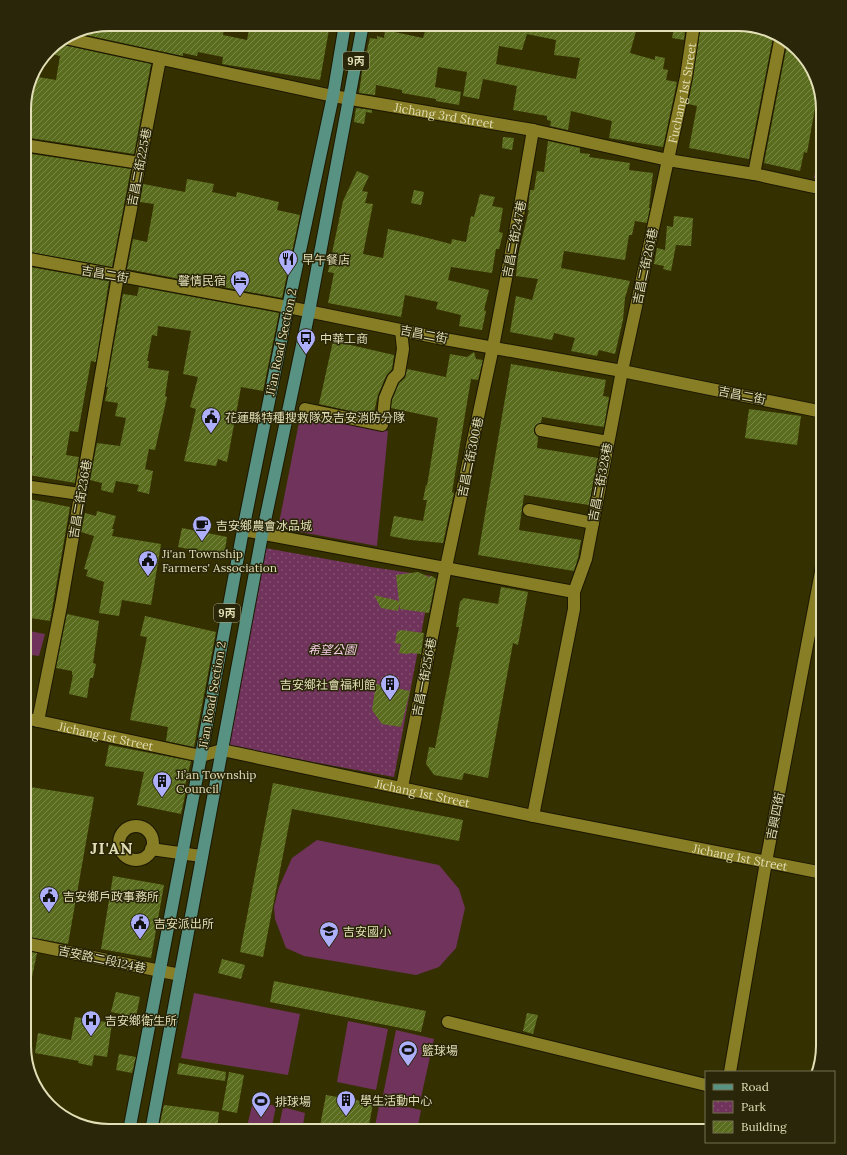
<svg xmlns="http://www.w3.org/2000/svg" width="847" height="1155" viewBox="0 0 847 1155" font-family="Lora,'Noto Sans TC',serif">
	<defs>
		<pattern id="park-dots" width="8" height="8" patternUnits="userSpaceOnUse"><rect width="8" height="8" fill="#70335b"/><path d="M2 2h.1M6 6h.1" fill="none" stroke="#845070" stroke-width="1.8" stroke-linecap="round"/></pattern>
		<pattern id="building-hatch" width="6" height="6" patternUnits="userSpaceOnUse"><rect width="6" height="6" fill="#5a6d1f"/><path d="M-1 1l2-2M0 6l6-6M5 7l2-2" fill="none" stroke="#798847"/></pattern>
	</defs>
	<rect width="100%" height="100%" fill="#353000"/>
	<path fill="#70335b" d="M823 126V180L814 178Z
		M301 412 388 431 377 546 278 528Z
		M24 630 45 634 39 656 24 654Z
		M317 840 439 865 459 889 465 908 456 948 439 967 416 975 304 956 286 948 275 919 274 907 279 887 292 858Z
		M194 993 300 1014 288 1075 181 1058Z
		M348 1021 388 1029 376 1090 337 1082Z
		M396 1030 434 1039 420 1102 383 1095Z
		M253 1101 276 1106 271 1131H246Z
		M380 1101 421 1110 417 1131H374Z
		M283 1107 305 1113 302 1131H278Z"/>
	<path fill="url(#park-dots)" d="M265 548 371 567 432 576 394 777 227 746Z"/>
	<path fill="url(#building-hatch)" fill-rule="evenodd" d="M110 24H225L223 35 247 40 250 24H330L320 80 222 64 223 57 198 52 197 56 183 53V56L81 34V30Z
		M435 24H638L630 53 655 60V56L665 58 663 69 668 70 666 80 677 82 663 147 609 138 612 121 571 111 568 130 550 126 551 121 547 120V116L513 110 517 86 483 79 479 99 463 96 467 72 438 67 435 87 461 92 459 105 436 101V99L402 93V90L376 85 375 95 359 93 364 59H365L370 38 377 39V36L384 38 385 30 423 38 425 31 433 32ZM527 34 556 40 554 55 580 58 576 79 496 64 499 46 522 50Z
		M701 24H743L770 32 769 36 773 37 749 159 689 148 697 106 688 104 693 78Z
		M674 28 685 30 684 40 672 38Z
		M58 42 63 45 151 64 134 154 24 137V104L32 76 56 80 60 56 47 53 53 45Z
		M787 45 790 46 811 67 818 91 807 153 804 152 800 171 764 163Z
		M356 108 372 110V113L366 112 364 124 354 122Z
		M503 137 514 138 512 150 502 148Z
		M548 141 580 148V153L590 154 589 157 630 163 629 170 653 173 649 208H650L647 223 635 221 632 235H629L625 260 564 251 561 268 630 281 625 298 623 320 615 354 599 350 597 356 571 351 575 338 554 333 552 340 510 332 516 296 532 300 538 279 516 276 518 255 529 210H528L530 190H534L537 171 544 172Z
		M25 153 131 169 112 267 24 251V191L29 166 24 165Z
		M357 171 369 176 362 191 368 192 365 203 373 204 363 254 383 258 388 229 416 235 451 244 452 239 466 242 471 216 474 217 480 194 495 197 492 206 503 208 499 232 503 233 499 249H496L492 273 451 267 448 280 489 290 484 310 486 311 482 330 459 326 461 315 436 309 438 302 405 295 401 317 328 303 334 273 328 272 343 201Z
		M187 179 214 184 212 192 236 197 237 192 279 202 277 210 300 215 282 298 127 269 133 239 147 242 154 204 140 202 143 184 185 192Z
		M414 190 424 192 421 205 411 203Z
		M674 216 693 218 691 246 676 245 671 271 663 269 664 266 654 264 657 248 665 250 667 226 673 227Z
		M24 266 109 281 96 362 91 361 78 432 70 431 66 455 79 457 75 483 29 475 33 456 24 455Z
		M139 287 279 313 263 391 241 387 227 462 218 459 216 466 184 461 196 409 190 407 198 377 183 374 191 331 158 326 157 336 152 335 147 361H149L148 368 169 371 165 396 167 397 155 450 149 449 145 469 153 471 149 494 137 491 139 485 116 481 113 493 101 490 102 483 90 480 97 443 120 446 126 418 115 416 118 403 105 401 108 387H106L123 294 137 296Z
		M333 341 394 355 392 369 386 376 378 395 373 416 319 404Z
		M474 352 476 359 483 360 478 380 471 379 452 492 454 493 443 543 411 540 390 536 394 516 423 521 427 500H423L426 485 427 486 438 418 391 408 392 400 399 383 405 378 407 369 446 377 450 354 467 357Z
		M511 364 606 380 603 396 609 397 604 427 542 417 541 423 536 425 534 429V433L538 437 537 448 598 458 589 505 524 495 519 530 581 540 578 558 574 571 478 555Z
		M749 409 801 416 797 445 745 438Z
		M24 498 70 507 50 621 24 617Z
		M97 511 116 516 112 529H114L112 536 161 544 151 605 122 600 119 616 99 613 104 582 86 576 88 570 84 569 94 536 81 532 85 513 96 516Z
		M182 528 227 537 224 556 178 547Z
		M418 572 429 577 432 576 436 579 429 613 400 609V604L398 611 381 608 374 595 399 601 396 575Z
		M501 587 528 592 518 645 513 643 488 778 464 773 462 780 434 775 426 764 429 747 435 748 459 627H456L460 602 464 598 498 604Z
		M67 614 99 621 93 663 96 664 93 678H90L87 698 69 694 73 675H72V671L56 668Z
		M145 616 216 632 194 747 166 741 168 727 130 720 147 637 140 636Z
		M401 630 424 633 421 654 411 653 407 654 399 653 401 644 395 643 397 632Z
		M376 684 410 691 401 727 382 724 372 710Z
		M109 745 191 761 184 790 186 791 181 814 137 805 144 772 105 766Z
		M273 783 463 820 459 841 292 809 263 957 240 952Z
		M30 787 94 797 68 944 24 936V822Z
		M113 876 164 885 151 958 101 949Z
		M24 951 37 953 29 991 24 990Z
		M222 959 245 965 241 979 218 973Z
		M274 981 426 1011 421 1032 270 1002Z
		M116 992 140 997 136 1017 111 1012Z
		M527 1013 538 1015 533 1034 523 1031Z
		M75 1017 112 1023 107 1057 94 1055 92 1066 78 1063 79 1061 35 1053 38 1033 71 1040Z
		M119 1054 136 1057 132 1073 116 1070Z
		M179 1063 226 1072 225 1081 177 1074Z
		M229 1072 244 1075 237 1113 222 1110Z
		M326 1095 373 1103 368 1131H319Z
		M164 1105 219 1112 217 1131H168V1128L159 1127Z"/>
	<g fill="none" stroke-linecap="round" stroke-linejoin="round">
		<g stroke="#1b1700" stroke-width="14">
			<g id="minor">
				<path id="s1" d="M65 38 333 96 533 130 668 160 754 174 823 189"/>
				<path d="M24 145 140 163"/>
				<path d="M754 174 781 36"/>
				<path d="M24 258 288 307 439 338 622 371 823 412"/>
				<path d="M305 409 382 425 385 398 393 379 399 373 403 349 401 330"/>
				<path d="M541 430 608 442"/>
				<path d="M24 486 80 494"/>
				<path d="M529 510 593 523"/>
				<path d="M243 530 574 592V609L533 816"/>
				<path id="s2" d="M574 592 586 559 622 371 686 77 694 24"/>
				<path id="s3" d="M24 718 201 756 222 750 533 816 823 873"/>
				<path d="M38 721 61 606 118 276 160 59"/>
				<path d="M402 787 446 567 493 347 521 200 533 130"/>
				<circle cx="136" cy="843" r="17"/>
				<path d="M151 849 201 856"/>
				<path d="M24 943 180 975"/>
				<path d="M448 1022 706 1085"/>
				<path d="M730 1072 766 862 823 561"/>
			</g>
		</g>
		<g stroke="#1b1700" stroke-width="14">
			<path id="major" d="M129 1131 201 756 243 530 288 307 333 96 345 24
				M151 1131 262 535 309 312 363 24"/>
		</g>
		<use href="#minor" stroke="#887e25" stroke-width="12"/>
		<use href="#major" stroke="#579283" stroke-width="12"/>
	</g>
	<defs>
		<g id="restaurant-pin" transform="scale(1)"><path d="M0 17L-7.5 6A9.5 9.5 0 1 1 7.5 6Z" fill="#adaffb" stroke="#29260a"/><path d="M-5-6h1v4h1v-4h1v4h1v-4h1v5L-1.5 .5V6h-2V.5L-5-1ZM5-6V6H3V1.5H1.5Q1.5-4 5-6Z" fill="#111"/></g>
		<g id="hotel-pin" transform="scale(1)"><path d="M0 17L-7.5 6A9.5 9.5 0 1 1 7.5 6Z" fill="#adaffb" stroke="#29260a"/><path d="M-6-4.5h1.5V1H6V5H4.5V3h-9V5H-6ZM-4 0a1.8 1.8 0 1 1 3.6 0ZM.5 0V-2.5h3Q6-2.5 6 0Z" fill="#111"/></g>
		<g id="bus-pin" transform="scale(1)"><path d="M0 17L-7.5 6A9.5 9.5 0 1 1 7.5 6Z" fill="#adaffb" stroke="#29260a"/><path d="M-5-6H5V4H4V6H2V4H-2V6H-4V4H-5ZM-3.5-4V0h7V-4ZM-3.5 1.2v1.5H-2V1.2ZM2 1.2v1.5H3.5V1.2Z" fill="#111"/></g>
		<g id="civic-pin" transform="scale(1)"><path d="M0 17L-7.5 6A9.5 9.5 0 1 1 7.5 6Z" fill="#adaffb" stroke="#29260a"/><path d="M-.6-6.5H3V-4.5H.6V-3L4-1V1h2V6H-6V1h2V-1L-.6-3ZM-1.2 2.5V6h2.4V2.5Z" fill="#111"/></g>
		<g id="cafe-pin" transform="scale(1)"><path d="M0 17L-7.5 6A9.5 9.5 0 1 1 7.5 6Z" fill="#adaffb" stroke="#29260a"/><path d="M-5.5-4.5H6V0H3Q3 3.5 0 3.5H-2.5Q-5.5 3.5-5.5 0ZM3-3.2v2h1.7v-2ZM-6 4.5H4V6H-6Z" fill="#111"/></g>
		<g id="building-pin" transform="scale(1)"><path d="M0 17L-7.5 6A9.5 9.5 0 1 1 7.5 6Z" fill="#adaffb" stroke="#29260a"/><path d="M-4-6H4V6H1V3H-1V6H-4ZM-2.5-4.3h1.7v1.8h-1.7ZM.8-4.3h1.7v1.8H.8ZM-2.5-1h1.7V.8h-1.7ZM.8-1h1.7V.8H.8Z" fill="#111"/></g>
		<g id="school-pin" transform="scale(1)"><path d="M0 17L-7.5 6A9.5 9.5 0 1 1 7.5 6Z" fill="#adaffb" stroke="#29260a"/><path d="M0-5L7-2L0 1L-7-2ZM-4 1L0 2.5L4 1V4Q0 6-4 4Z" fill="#111"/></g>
		<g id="hospital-pin" transform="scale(1)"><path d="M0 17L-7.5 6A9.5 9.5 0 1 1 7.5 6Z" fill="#adaffb" stroke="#29260a"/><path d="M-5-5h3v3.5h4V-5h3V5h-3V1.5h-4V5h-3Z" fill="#111"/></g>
		<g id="stadium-pin" transform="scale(1)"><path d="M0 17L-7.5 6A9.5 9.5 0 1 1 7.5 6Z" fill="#adaffb" stroke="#29260a"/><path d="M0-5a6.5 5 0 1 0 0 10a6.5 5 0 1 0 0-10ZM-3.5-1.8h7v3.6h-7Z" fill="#111"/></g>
	</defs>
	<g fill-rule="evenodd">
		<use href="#restaurant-pin" x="288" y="259"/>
		<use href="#hotel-pin" x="240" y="280"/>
		<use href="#bus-pin" x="306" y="338"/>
		<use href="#civic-pin" x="211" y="417"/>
		<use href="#cafe-pin" x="202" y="525"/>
		<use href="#civic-pin" x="148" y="560"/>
		<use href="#building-pin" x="390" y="684"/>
		<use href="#building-pin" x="162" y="781"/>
		<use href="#civic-pin" x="49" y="896"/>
		<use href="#civic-pin" x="140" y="923"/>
		<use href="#school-pin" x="329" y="931"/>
		<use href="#hospital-pin" x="91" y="1020"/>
		<use href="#stadium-pin" x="408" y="1050"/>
		<use href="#building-pin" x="346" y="1100"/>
		<use href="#stadium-pin" x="261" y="1101"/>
	</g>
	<g text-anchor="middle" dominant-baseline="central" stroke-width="3" stroke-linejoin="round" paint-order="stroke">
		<g fill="#29260a" stroke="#aaa782" stroke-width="1">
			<rect x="343" y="52" width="26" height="18" rx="3"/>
			<rect x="214" y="604" width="26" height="18" rx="3"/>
		</g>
		<g font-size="11" font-weight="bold" fill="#e2deb5">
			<text x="356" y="61">9丙</text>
			<text x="227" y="613">9丙</text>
		</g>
		<g font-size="12" fill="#e2deb5" stroke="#29260a">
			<text stroke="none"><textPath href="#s2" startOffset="511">Fuchang 1st Street</textPath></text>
			<text stroke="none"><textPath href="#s1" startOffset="387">Jichang 3rd Street</textPath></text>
			<text transform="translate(139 167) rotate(-79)">吉昌二街225巷</text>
			<text transform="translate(514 239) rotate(-79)">吉昌二街247巷</text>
			<text transform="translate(645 266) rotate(-78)">吉昌二街261巷</text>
			<text transform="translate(105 274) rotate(10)">吉昌二街</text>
			<text transform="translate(424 334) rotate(11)">吉昌二街</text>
			<text transform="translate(281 342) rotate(-78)">Ji’an Road Section 2</text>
			<text transform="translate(742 395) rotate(11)">吉昌二街</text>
			<text transform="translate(470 457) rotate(-78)">吉昌二街300巷</text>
			<text transform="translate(600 482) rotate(-79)">吉昌二街328巷</text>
			<text transform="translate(80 499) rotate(-80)">吉昌二街236巷</text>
			<text transform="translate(424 677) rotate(-79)">吉昌一街256巷</text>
			<text transform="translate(212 695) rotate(-80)">Ji’an Road Section 2</text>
			<text stroke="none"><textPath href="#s3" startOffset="84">Jichang 1st Street</textPath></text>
			<text stroke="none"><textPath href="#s3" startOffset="408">Jichang 1st Street</textPath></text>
			<text transform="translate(775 816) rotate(-79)">吉興四街</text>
			<text stroke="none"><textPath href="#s3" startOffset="732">Jichang 1st Street</textPath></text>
			<text transform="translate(102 959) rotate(12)">吉安路二段124巷</text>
		</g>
		<g font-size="12" fill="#e2deb5" stroke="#29260a" text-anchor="start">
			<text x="302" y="259">早午餐店</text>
			<text x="226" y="280" text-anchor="end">馨情民宿</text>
			<text x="320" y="338">中華工商</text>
			<text x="225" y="417">花蓮縣特種搜救隊及吉安消防分隊</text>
			<text x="216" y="525">吉安鄉農會冰品城</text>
			<text x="162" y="553">Ji'an Township<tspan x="162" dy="14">Farmers' Association</tspan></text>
			<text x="376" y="684" text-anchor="end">吉安鄉社會福利館</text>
			<text x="176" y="774">Ji’an Township<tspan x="176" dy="14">Council</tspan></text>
			<text x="63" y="896">吉安鄉戶政事務所</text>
			<text x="154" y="923">吉安派出所</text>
			<text x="343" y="931">吉安國小</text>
			<text x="105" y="1020">吉安鄉衛生所</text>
			<text x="422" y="1050">籃球場</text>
			<text x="360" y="1100">學生活動中心</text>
			<text x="275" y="1101">排球場</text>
		</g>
		<g font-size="12" font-style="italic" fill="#f5cde4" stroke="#29260a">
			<text x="332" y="649">希望公園</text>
		</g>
		<g font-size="16" font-weight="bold" letter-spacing="1" fill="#e2deb5" stroke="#29260a">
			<text x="112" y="848">JI'AN</text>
		</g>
	</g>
	<path d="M0 0H847V1155H0ZM109 31H738A78 78 0 0 1 816 109V1046A78 78 0 0 1 738 1124H109A78 78 0 0 1 31 1046V109A78 78 0 0 1 109 31Z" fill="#29260a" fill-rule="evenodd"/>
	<path fill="none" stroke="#e2deb5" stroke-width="2" d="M109 31H738A78 78 0 0 1 816 109V1046A78 78 0 0 1 738 1124H109A78 78 0 0 1 31 1046V109A78 78 0 0 1 109 31Z"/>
	<rect x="705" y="1071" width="130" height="72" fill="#29260a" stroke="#73704e"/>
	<rect x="713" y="1084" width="20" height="6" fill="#579283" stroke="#73704e"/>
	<text x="741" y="1091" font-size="12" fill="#e2deb5">Road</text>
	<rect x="713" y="1101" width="20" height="12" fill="url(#park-dots)" stroke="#73704e"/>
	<text x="741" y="1111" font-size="12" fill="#e2deb5">Park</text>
	<rect x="713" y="1121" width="20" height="12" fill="url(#building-hatch)" stroke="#73704e"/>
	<text x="741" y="1131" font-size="12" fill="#e2deb5">Building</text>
</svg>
